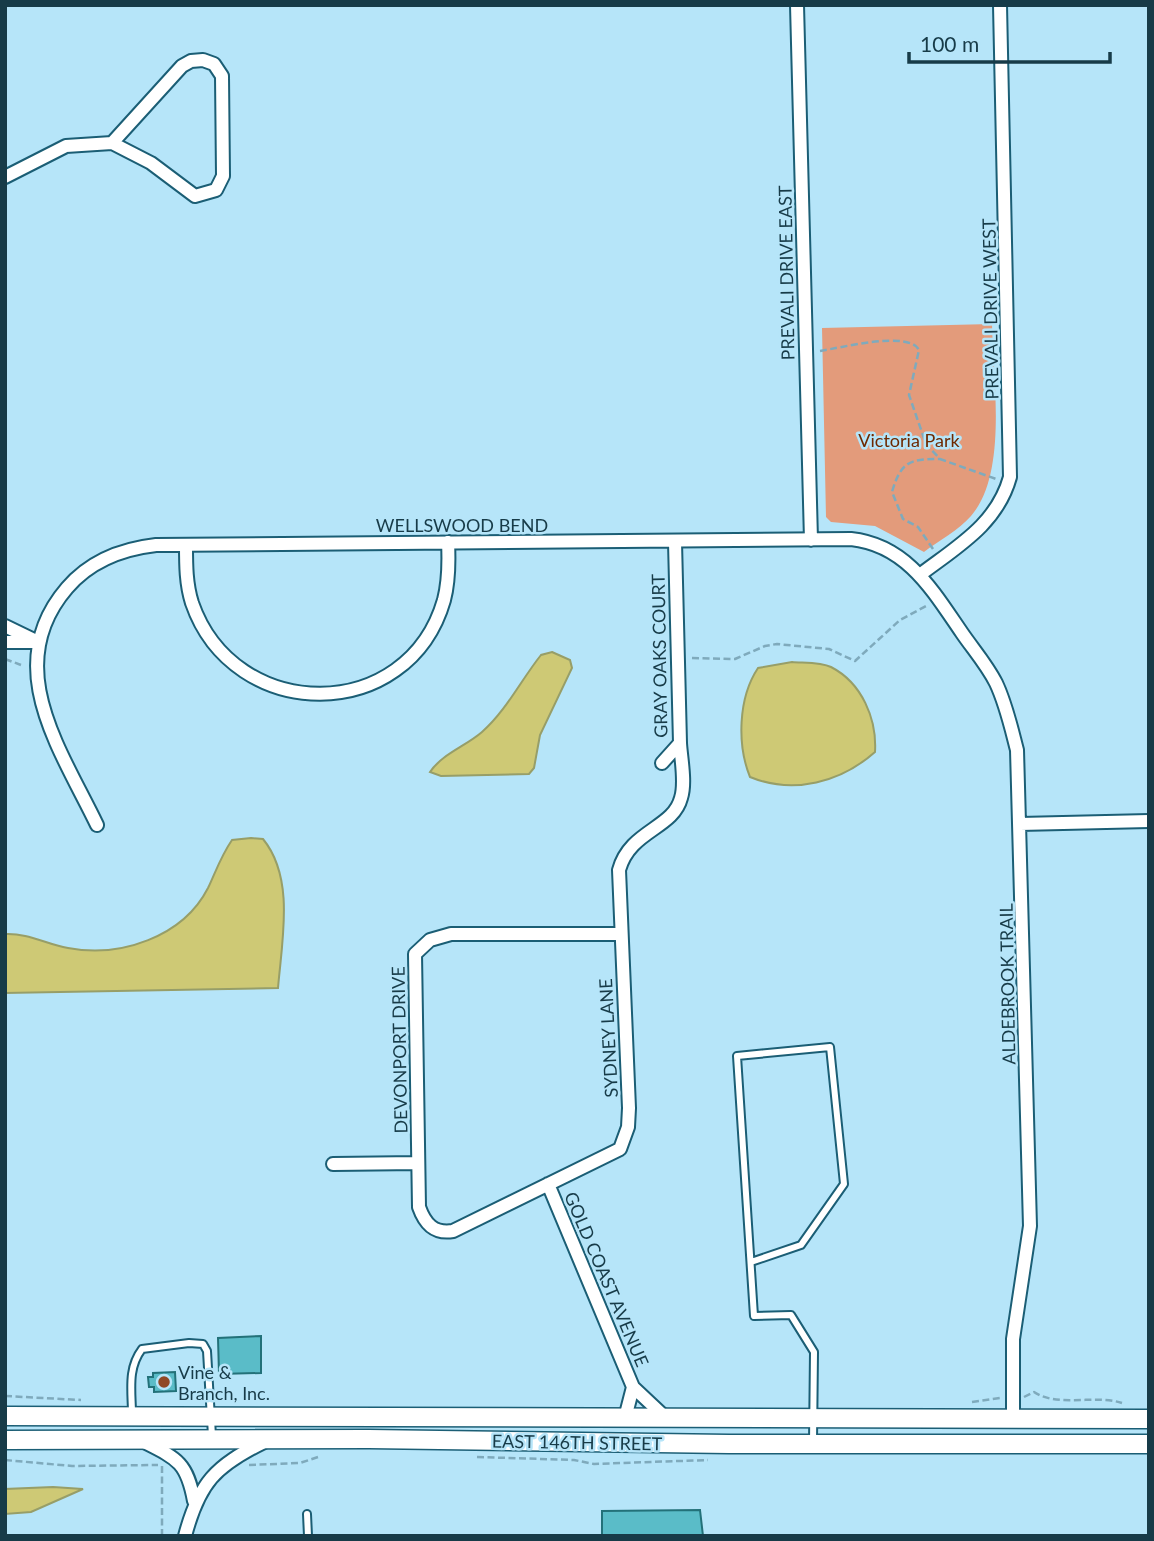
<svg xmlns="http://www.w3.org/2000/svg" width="1154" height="1541" viewBox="0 0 1154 1541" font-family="Lato,sans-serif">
	<rect width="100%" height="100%" fill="#b6e5f9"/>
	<path fill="#e39b7b" d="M992 324C993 380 1008 473 971 516 959 530 938 541 924 552L875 526 831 522 826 517 822 328Z"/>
	<path fill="#cec975" stroke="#979e68" stroke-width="2" d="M552 652 570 660 572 668 540 735 534 768 529 774 441 776 430 772C442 754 466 746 482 732 506 711 521 680 541 655Z
		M792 662C804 663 821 662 831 667 862 683 877 719 875 752 841 782 794 795 750 777 737 745 738 698 758 668Z
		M251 838 263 839C295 878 282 940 278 988L5 993V934C29 933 45 944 68 948 120 958 183 937 208 888 216 871 221 856 232 840Z
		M53 1487 83 1489 31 1512 5 1514V1489Z"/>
	<path fill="#5abcc8" stroke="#237179" stroke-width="2" d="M261 1336V1373L219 1374 218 1338Z
		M175 1372 176 1391 154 1392V1387H149L148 1377H153V1373Z
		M700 1510 703 1536H602V1511Z"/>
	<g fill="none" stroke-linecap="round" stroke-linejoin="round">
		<g stroke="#1b5e75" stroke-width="10">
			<path id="service" d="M751 1262 801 1245 844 1184 830 1047 737 1056 754 1316 791 1315 814 1352 813 1442
				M132 1415C132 1391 127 1369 142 1349L189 1343 203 1344 207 1351 212 1436
				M307 1514 308 1536"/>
		</g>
		<g stroke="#1b5e75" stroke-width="16">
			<path id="minor" d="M797 5 811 540
				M203 60 214 64 222 76 223 176 216 190 195 196 151 163 112 143 182 66 191 61Z
				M5 177 66 146 112 143
				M186 545C186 565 186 584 192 603 234 724 408 725 444 600 449 581 449 562 448 542
				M921 574C958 546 997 524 1010 477L1000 5
				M5 626 38 642
				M5 642H37
				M662 763 680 743 675 542
				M1020 824 1149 821
				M97 825C61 750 0 666 67 588 90 561 121 549 156 545L851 539C907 545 933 591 962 633 973 649 987 665 996 683 1006 704 1011 727 1017 750L1030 1226 1013 1339V1418
				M621 934H451L430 940 415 954 419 1207C425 1224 434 1234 453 1231L620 1149 628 1127 629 1108 619 870C630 830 673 829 681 798 686 783 681 759 680 743
				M333 1164 418 1163
				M548 1184 633 1387 666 1418
				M625 1418 633 1387
				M144 1442C178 1459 187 1463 194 1501
				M185 1536C199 1483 215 1466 264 1442"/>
		</g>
		<g stroke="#1b5e75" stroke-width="21">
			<path id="primary" d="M5 1416 1149 1419
				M5 1440 369 1439 729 1444H1149"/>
		</g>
		<path stroke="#7faabc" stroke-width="2.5" stroke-dasharray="7 3.5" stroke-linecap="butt" d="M820 351C840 348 909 330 919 350L909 395 926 444 940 459 996 479
			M933 549 918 527 903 519 892 492C901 461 910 459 940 459
			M692 658 735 659 765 646 777 644 829 649 855 661 900 620 926 606
			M5 659 21 665
			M5 1396 81 1400
			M1024 1397 1034 1392C1058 1408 1094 1394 1122 1403
			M972 1402 1000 1398
			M477 1457 574 1460 594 1464 708 1460
			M5 1460 72 1466 158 1465
			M249 1465 300 1463 321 1456
			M162 1536V1465"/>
		<use href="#service" stroke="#fff" stroke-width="6"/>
		<use href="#minor" stroke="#fff" stroke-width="12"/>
		<use href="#primary" stroke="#fff" stroke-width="18"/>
	</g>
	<circle fill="#904825" stroke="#b6e5f9" stroke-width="2.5" cx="164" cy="1382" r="7"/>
	<g text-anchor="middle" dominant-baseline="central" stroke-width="5" stroke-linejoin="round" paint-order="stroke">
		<g font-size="18" fill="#173b48" stroke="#b6e5f9">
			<text transform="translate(786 273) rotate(-91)">PREVALI DRIVE EAST</text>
			<text transform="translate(990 309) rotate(-91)">PREVALI DRIVE WEST</text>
			<text x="462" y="525">WELLSWOOD BEND</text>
			<text transform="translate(659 656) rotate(-91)">GRAY OAKS COURT</text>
			<text transform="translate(1007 984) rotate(-91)">ALDEBROOK TRAIL</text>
			<text transform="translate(608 1038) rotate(-93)">SYDNEY LANE</text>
			<text transform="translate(399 1050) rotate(-91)">DEVONPORT DRIVE</text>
			<text transform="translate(607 1279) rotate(67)">GOLD COAST AVENUE</text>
			<text transform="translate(577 1442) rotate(1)">EAST 146TH STREET</text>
		</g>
		<g font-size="18" fill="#6e2900" stroke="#b6e5f9">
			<text x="909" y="440">Victoria Park</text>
		</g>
		<g font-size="18" fill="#173b48" stroke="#b6e5f9" text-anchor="start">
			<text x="178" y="1372">Vine &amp;<tspan x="178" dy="21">Branch, Inc.</tspan></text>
		</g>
	</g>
	<rect width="1154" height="1541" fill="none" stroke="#173b48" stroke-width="14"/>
	<path d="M909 52v10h201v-10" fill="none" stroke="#173b48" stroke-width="3.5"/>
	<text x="920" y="52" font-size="21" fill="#173b48" stroke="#b6e5f9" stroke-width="5" paint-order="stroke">100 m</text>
</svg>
